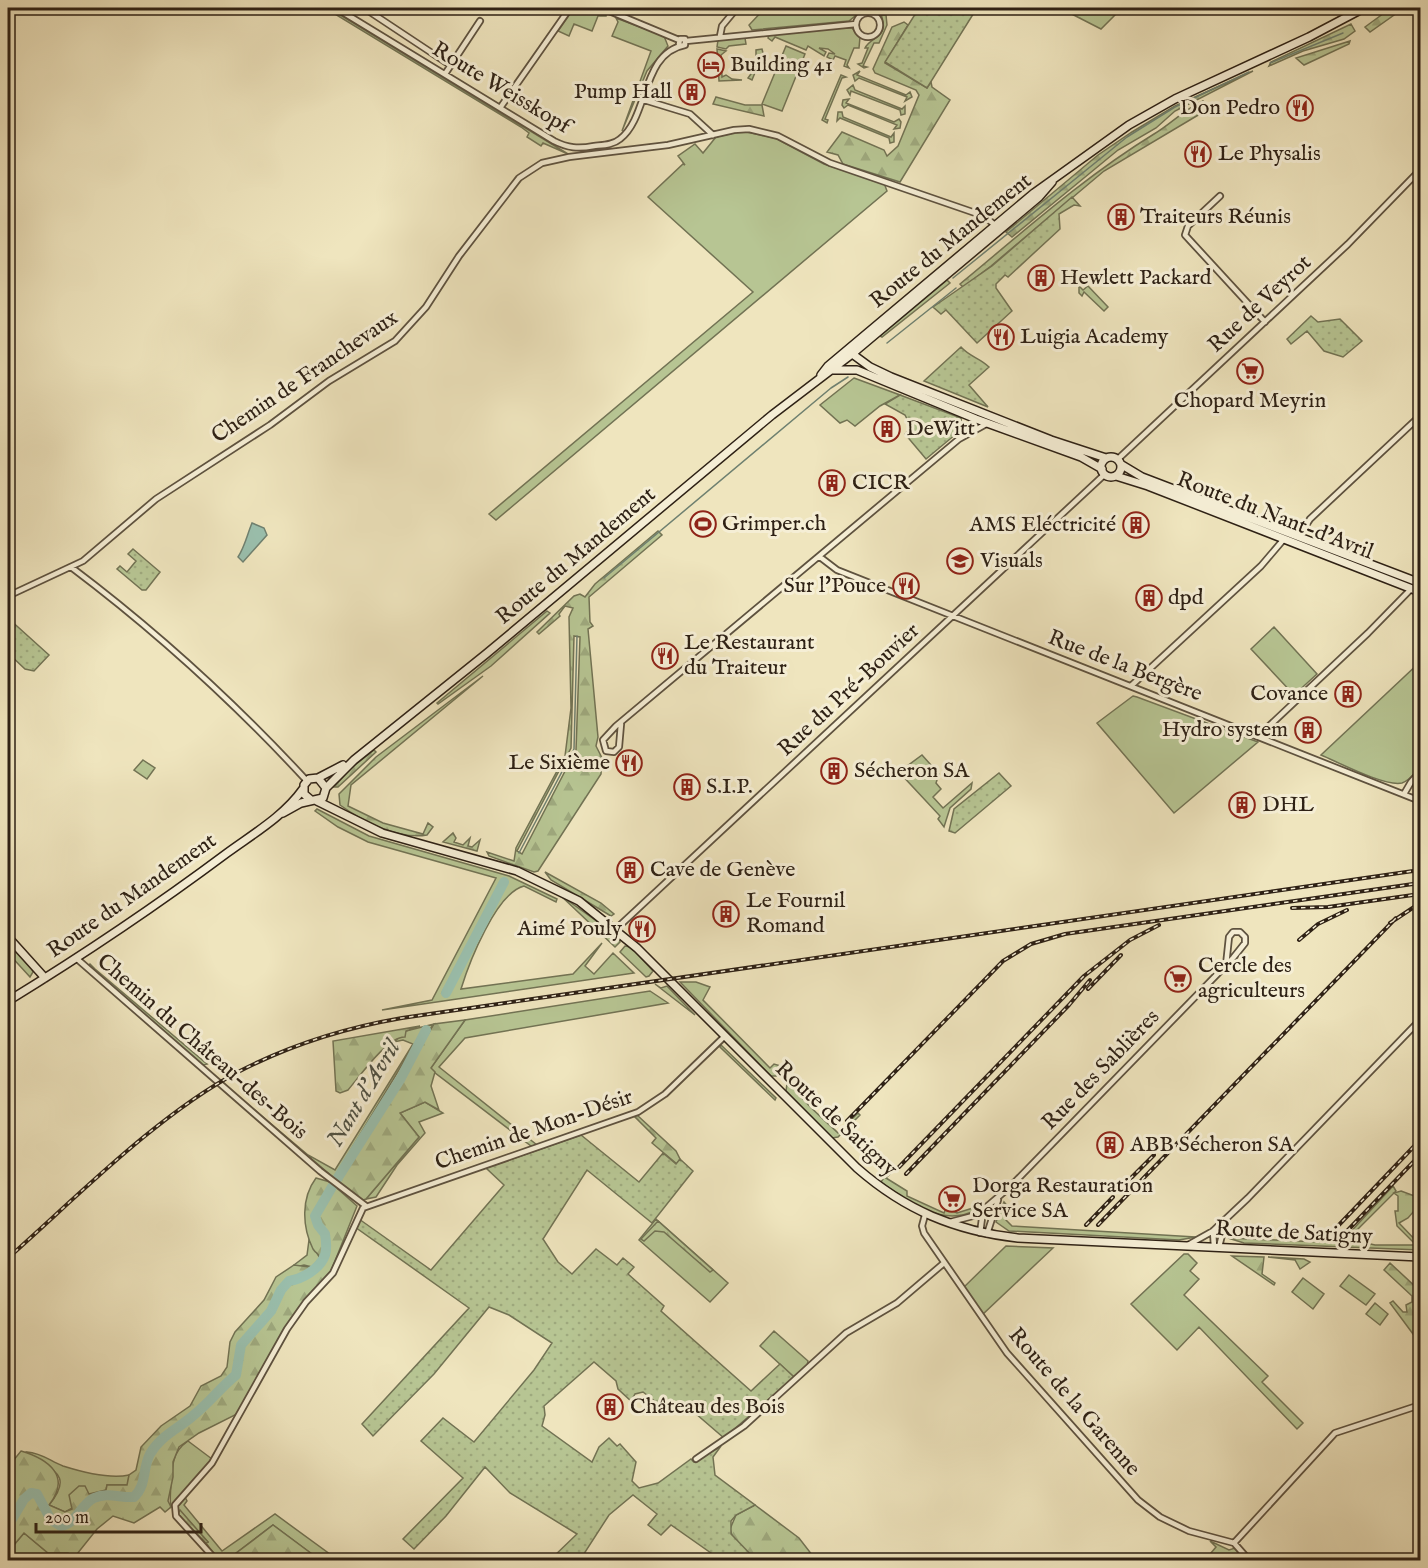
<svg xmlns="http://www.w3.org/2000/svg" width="1428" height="1568" viewBox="0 0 1428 1568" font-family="'IM FELL English',serif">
	<defs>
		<pattern id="forest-firs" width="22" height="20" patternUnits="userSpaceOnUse" patternTransform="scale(1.5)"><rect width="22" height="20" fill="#b7c593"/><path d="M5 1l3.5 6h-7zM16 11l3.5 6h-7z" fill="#9ea97e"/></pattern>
		<pattern id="park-dots" width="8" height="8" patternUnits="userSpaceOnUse" patternTransform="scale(1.5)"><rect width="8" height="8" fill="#b7c593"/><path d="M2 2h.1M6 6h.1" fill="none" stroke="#9ea97e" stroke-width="1.8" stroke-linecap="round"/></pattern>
	</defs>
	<rect width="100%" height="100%" fill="#efe5be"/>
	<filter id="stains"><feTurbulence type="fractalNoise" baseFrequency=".00333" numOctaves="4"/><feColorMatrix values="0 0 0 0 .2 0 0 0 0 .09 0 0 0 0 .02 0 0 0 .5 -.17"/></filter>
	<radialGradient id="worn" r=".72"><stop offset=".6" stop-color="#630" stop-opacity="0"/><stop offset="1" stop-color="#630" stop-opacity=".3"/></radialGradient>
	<path fill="#b7c593" stroke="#727354" stroke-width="1.5" fill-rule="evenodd" d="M325 8H329L568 154 543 143 541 146 527 137 529 133 521 127Z
		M574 8H593L606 13V16H598L592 31 574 24 569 36 558 31Z
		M765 8 772 10 775 8H873L860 12 849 21 752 30 749 25Z
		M881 9 882 15H886L887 25 879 43H874L863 66 867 67 864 68 858 64 862 63 868 48H865C869 39 880 39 883 29 885 22 880 16 881 9Z
		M616 18 664 36 668 46 647 71 622 131 651 51 612 36 618 22Z
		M832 27 852 28 860 37 859 48H854L847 65 849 68 844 66 846 60 835 56 833 60 827 57 829 53 835 54 828 49 819 48 826 52 824 56 808 46 806 50 775 37 772 41 768 38 769 35Z
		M745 38 746 44 729 46 726 49 717 47 718 40Z
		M786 46 805 54 782 111 762 104Z
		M717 49 726 51 721 55 722 77 726 75 732 79 742 80 719 81Z
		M762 49 763 53 752 80 748 78 756 67V50Z
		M860 71 857 75 906 95 910 92 912 97 905 101 907 97 859 78 855 81 853 75Z
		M841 75 846 77 842 78 825 119 828 120 827 123 822 120Z
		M853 85 855 90 902 109 905 106V114L901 115 900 110 851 91 850 95 847 90Z
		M849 99 846 103 894 122 899 119 901 122 900 128 894 129 897 125 848 105 844 108 842 105 843 100Z
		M838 112H842L843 117 891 137 894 133V142L890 143 889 138 840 118 837 121Z
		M742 131 775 138 824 164 884 183 887 191 496 520 489 514 753 292 648 197 683 164 685 165 678 156 695 144 703 153 716 137Z
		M947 280 950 283 882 337 880 336Z
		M1079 286 1083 290 1088 286 1108 307 1104 311 1084 292 1082 296 1079 293Z
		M854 378 900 395 880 406 855 426 847 420 840 423 820 405Z
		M1314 545 1420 587V589L1314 547Z
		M1274 627 1317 674 1294 695 1251 649Z
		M1420 662V768C1415 773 1409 781 1402 783 1385 787 1338 762 1321 755Z
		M1133 696 1137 697 1258 742 1174 813 1097 723Z
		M922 755 939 774 936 783 941 789 933 797 943 808 972 783 971 789 950 808 944 827 938 819 940 816 899 772Z
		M143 760 155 768 147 779 134 770Z
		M317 809 369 836 509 876 557 899 556 902 524 886C496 893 469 963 461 989L573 974 602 943 585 966 594 974 613 953 634 973 382 1010 432 1000 496 878 368 842 338 827 315 811ZM502 881 507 883 449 993H442Z
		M560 895 619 937 620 942 615 947Z
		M8 942 30 965 33 972 30 977 8 953Z
		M625 946 631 947 653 971 649 976 646 977 620 952Z
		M90 964 95 969 207 1064 202 1065 192 1057 88 968Z
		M680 982H696L710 987 703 1000 770 1068 774 1064 784 1067 779 1076H771Z
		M655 984 661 988 667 986 695 1015Z
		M650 991 668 1003 465 1038 439 1067 537 1145 531 1146 430 1069 465 1020Z
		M434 1024 430 1029 423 1030 334 1178 226 1086 308 1155 335 1170 413 1044 403 1040 394 1042 406 1031Z
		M721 1045 776 1098 775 1100 720 1047Z
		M792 1079C791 1093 826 1121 838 1133L858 1113 860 1115 838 1137 832 1138 786 1091 787 1084Z
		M425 1102 443 1113 419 1122 425 1133 397 1165 376 1197 366 1199 419 1137 400 1113Z
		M896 1168 886 1178 907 1191V1196L944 1213 946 1208 957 1213 973 1208 974 1211C941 1227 907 1201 881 1182L887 1173Z
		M1393 1186 1396 1191 1348 1239 1375 1245H1420V1250L1244 1243 1228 1238 1320 1242 1328 1231 1331 1237 1345 1238Z
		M1004 1202 1010 1209 1006 1220 1012 1226 1196 1237 1179 1240 1009 1231 996 1222Z
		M656 1219 728 1283 710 1302 639 1240Z
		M309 1240 320 1258 312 1267 304 1265 296 1267 294 1265 307 1255Z
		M1006 1246 1053 1248 983 1314 964 1287Z
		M1184 1254H1188L1197 1263 1190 1271 1199 1279 1184 1295 1268 1376 1262 1382 1303 1423 1297 1429 1199 1327 1177 1350 1131 1304Z
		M1349 1275 1375 1294 1366 1305 1340 1286Z
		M1303 1278 1324 1294 1313 1309 1292 1292Z
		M1375 1303 1388 1314 1380 1325 1366 1314Z
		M774 1331 808 1361 807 1366 794 1377 760 1346Z
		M188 1441 212 1459 171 1507C169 1502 172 1466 174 1460 176 1451 181 1446 188 1441Z
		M27 1452C42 1453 50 1461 63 1466 82 1472 110 1479 129 1475L128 1485H107L106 1490 65 1512 49 1505C77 1471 46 1470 27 1452Z
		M185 1497 187 1501 184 1505 222 1551 275 1514 338 1560H320L273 1525 227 1560H218L206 1543 208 1542 180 1511 178 1514V1506Z
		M24 1533 48 1553H68L73 1559 8 1560V1552Z
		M1210 1541 1229 1550 1235 1548 1244 1559 1241 1557 1238 1560H1205L1216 1547Z"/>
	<path fill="url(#forest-firs)" stroke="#727354" stroke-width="1.5" fill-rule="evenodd" d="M1060 8H1122L1101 29Z
		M1391 8H1404L1370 32 1365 27Z
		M904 22 908 25 885 63 927 88 931 82 932 87 950 100 900 182 843 164 838 155 827 152 842 132 884 150 887 156 898 146 919 95 916 90 875 73 873 69 892 27Z
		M1351 24 1355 31 1344 39 1303 51 1269 66 1271 62Z
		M1350 41 1349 44 1304 65 1296 58Z
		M1253 71 1175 111 1156 128 1118 150 1012 237 1006 232 1098 155 1132 132 1175 106Z
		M716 97 745 105H762L764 116 713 104Z
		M1203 101 1210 108 1104 171 991 266 963 287 960 284C1023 232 1084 177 1154 134 1172 123 1182 111 1203 101Z
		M658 531 662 535 589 597 590 622 593 626 588 629 598 737 596 746 602 758 601 774 538 871 534 872 489 856 487 852 514 861 516 848 565 756 571 708 569 617 573 608 565 606 559 614 560 616 539 634 537 632 574 596 580 594 585 597 595 584ZM574 636 580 637 576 750 522 854 517 851 571 748Z
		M547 611 550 613 491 666 438 704 437 703Z
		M483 676 351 785 348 806 383 823 423 834 428 823 433 827 427 835C399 840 362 821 340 805L339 794 376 757Z
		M374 750 376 752 338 787H334L351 768Z
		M453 833 456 838 454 842 463 845 470 838 468 846 472 847 480 840 477 851 443 842Z
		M545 872 601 903 614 914 611 916 551 880Z
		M465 1020 431 1068 435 1072 431 1086 439 1110 425 1102 400 1113 419 1137 366 1199 361 1201 339 1182 434 1024Z
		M420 1026 406 1031 405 1037C388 1036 360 1076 348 1090L340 1093 336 1091 333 1041Z
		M637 1115 676 1151 680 1159 677 1164 652 1143 656 1138 634 1116Z
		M316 1178 330 1182 357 1206 331 1271 305 1301 237 1414 199 1433 179 1447 173 1462V1477L168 1501 171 1507 165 1512 160 1507 134 1523 113 1516 97 1529 73 1559 68 1553H48L24 1533 8 1552V1467L21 1451C48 1459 72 1476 49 1505L65 1512 72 1509 69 1495 79 1486H85L89 1494 106 1490 107 1485H127L129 1475 136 1470 141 1447 161 1426 190 1406 201 1386 221 1376 227 1367 230 1342 235 1332 264 1300 276 1277 294 1265 317 1268 328 1256 320 1258C317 1251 317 1255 313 1249 302 1227 301 1198 316 1178Z
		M1401 1191 1420 1198V1204L1408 1218 1399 1223 1420 1245 1417 1246 1397 1226 1395 1211H1398V1196L1394 1193Z
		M658 1221 713 1270 710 1272 664 1232 655 1231 644 1241 641 1239Z
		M1232 1256 1264 1257 1262 1274 1275 1283 1274 1285Z
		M1268 1257 1304 1259 1310 1262 1300 1269 1295 1260Z
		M1390 1263 1420 1291 1417 1296 1420 1325 1415 1328 1416 1332 1420 1334 1416 1338 1390 1303 1393 1301 1403 1312H1407L1406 1305 1412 1302V1296L1384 1270Z
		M755 1505 799 1538 816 1560H756L733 1539 730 1529 736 1515Z
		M180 1510 208 1542 206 1543 181 1518 178 1514Z
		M273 1525 320 1560H227Z"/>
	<path fill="url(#park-dots)" stroke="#727354" stroke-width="1.5" d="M919 8H977L927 88 885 62Z
		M1072 197 1080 206 1074 205 1059 214 1060 229 1008 277 1005 275 996 284V288L1012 311 977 343 946 310 941 314 933 307 992 266Z
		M1311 316 1318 322 1340 319 1362 341 1343 357 1324 351 1307 331 1291 344 1287 339Z
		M961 347C970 357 980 358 989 367L969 385 988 407 924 381Z
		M900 395 961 418 962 429 926 459 905 434 911 427 905 415 885 404Z
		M133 549 160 572 146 590H142L117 569 120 566 127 572 136 561 128 554Z
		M8 618 49 655 34 671 25 669 8 653Z
		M999 773 1011 786 955 833 949 831 954 809Z
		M581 1135 639 1182 663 1153 676 1164 680 1159 693 1171 652 1223 587 1170 543 1239 558 1262 572 1274 596 1249 617 1265 623 1258 634 1267 628 1274 664 1306 661 1311 751 1391 780 1364 794 1377 724 1438 681 1401 669 1412 643 1392 635 1394 631 1401 618 1389 616 1381 594 1362 544 1406 545 1415 542 1426 592 1462 599 1447 609 1438 617 1446 620 1444 636 1462 632 1481 639 1488 658 1483 691 1459 694 1462 721 1446 713 1457 715 1475 755 1505 736 1515 731 1521V1534L756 1560H721L671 1525 661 1535 648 1525 657 1514 633 1495 609 1515 580 1560H550L577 1534 510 1493 485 1467 446 1516 414 1549 403 1539 463 1478 421 1441 443 1418 474 1442 534 1370 552 1343 509 1315 489 1307 434 1374 373 1436 362 1424 469 1308 355 1227 359 1219 431 1270 504 1185 486 1168Z"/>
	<path fill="#9abfad" stroke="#6f8070" stroke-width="1.5" d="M252 523 264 528 267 535 243 562 238 557C245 546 247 535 252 523Z"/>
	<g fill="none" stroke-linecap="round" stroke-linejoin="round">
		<path stroke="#6f8070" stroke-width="1.5" d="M1270 63 1343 33
			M953 278 1127 137 1175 107 1249 72
			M887 343 956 288
			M604 578 831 388 848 377
			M519 853 574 749 577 636"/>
		<path stroke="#9abfad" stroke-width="10" d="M446 993 504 882
			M337 1179 401 1078 426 1030
			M8 1526 24 1499 31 1493 37 1494 51 1520 61 1526C76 1524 81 1504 94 1498 108 1492 120 1498 134 1497 147 1485 142 1469 150 1454 161 1435 180 1428 195 1414 210 1402 221 1387 236 1375L241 1345 271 1311 281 1290 289 1281C302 1279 320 1269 325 1255 327 1249 326 1240 325 1234L318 1225 315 1216 332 1187"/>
		<g stroke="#5e523f" stroke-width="8">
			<path id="street" d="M336 8 554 141C568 148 578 149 594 146 603 145 613 145 620 139 649 117 641 53 685 45V39H680L679 44
				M364 8 450 65
				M602 8 679 40
				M856 25a12 12 0 1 1 24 0a12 12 0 1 1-24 0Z
				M720 36 722 26 737 8
				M686 41 856 24
				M445 74 480 21
				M641 99 690 114 713 135
				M500 108 570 8
				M1220 196 1188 226 1185 235 1265 322
				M965 433 976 419
				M1118 459 1348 244 1420 170
				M1299 536 1310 519 1420 416
				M820 557 837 570 1420 801
				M71 567C156 631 235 703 307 781
				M8 596 83 561 156 499 270 425 329 381 395 341 426 307 459 256 519 178 542 163 569 157 668 145 734 130 749 129 778 136 830 163 984 216 996 226
				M1131 686 1261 566 1284 539
				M621 724 619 747 614 752 606 751 603 740 616 726 959 439 988 423
				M1261 737 1268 727 1368 633 1411 589
				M1404 794 1411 782 1420 772
				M616 929 1105 474
				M76 958 320 1171 366 1206
				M925 1215 922 1226 924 1233 1007 1353 1138 1500 1160 1517 1189 1531 1234 1543 1249 1560
				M950 1222 977 1215 1011 1186 1233 958 1245 943V937L1240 932H1233L1229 937 1226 965
				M1213 1231 1214 1247
				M980 1233 983 1211
				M987 1234 998 1200
				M1188 1245 1213 1231 1248 1198 1420 1020
				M1219 1247 1226 1219
				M696 1459 744 1426 846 1333 897 1303 944 1263
				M1234 1543 1335 1433 1420 1405
				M216 1560 176 1516 175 1505 212 1463 287 1329 306 1302 333 1273 363 1208 638 1112 665 1094 725 1036"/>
		</g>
		<g stroke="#2e2115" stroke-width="10">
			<path id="secondary" d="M851 353 870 367 891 377 1051 440 1106 458
				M834 370H857L976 419 1081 457 1102 469
				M821 375 828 366 1034 193 1129 125 1175 99 1309 37 1364 8
				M1101 467a10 10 0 1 1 20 0a10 10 0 1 1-20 0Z
				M1122 465 1142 477 1420 583
				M1116 476 1148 486 1420 592
				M318 778 343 765
				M326 788 354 760 486 654 772 415 852 354 1039 197 1052 182
				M317 801 382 833 517 871 579 901 637 948 857 1168C905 1210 955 1231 1018 1238L1420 1257
				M283 813 301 803 323 798 326 788 318 778 309 779 304 785V794L311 800
				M8 937 45 978
				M8 1001C83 955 156 906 227 853 253 834 284 816 303 789"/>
		</g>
		<use href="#street" stroke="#f5eed5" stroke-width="4.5"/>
		<use href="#secondary" stroke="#f5eed5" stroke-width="7"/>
		<g stroke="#2e2115" stroke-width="4">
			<path id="rail" d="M1292 908 1328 907 1420 894
				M1390 923 1420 903
				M1299 940 1318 924 1347 910
				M1088 989 1121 955
				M847 1121 1003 961 1031 944 1065 934 1420 883
				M899 1167 1084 976 1130 940 1159 925
				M906 1174 1069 1005 1090 980
				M1130 1179 1154 1155
				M1086 1225 1113 1197
				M1098 1225 1396 918
				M1336 1228 1420 1140
				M1347 1231 1420 1155
				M8 1258C77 1197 157 1115 238 1072 290 1045 344 1028 402 1018L1420 870"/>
		</g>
		<use href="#rail" stroke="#f5eed5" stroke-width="1.5" stroke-dasharray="4.5" stroke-linecap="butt"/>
	</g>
	<defs>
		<g id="hotel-ring" transform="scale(1.35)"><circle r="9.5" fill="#f5eed5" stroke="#8f2418" stroke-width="1.5"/><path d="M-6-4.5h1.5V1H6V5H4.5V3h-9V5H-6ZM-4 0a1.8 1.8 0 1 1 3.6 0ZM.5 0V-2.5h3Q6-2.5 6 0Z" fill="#8f2418"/></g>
		<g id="building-ring" transform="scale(1.35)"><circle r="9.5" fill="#f5eed5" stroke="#8f2418" stroke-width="1.5"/><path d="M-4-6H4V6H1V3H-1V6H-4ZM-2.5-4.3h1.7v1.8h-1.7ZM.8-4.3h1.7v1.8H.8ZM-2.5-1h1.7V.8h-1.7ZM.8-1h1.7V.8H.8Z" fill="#8f2418"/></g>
		<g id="restaurant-ring" transform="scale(1.35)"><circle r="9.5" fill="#f5eed5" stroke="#8f2418" stroke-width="1.5"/><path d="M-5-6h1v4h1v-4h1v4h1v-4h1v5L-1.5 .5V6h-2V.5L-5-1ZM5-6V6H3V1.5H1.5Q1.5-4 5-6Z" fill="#8f2418"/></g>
		<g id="supermarket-ring" transform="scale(1.35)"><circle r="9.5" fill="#f5eed5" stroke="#8f2418" stroke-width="1.5"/><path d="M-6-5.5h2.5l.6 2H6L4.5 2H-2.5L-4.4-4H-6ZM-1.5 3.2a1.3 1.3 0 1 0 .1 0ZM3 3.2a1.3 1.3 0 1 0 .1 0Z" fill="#8f2418"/></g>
		<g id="stadium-ring" transform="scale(1.35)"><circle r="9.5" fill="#f5eed5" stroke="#8f2418" stroke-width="1.5"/><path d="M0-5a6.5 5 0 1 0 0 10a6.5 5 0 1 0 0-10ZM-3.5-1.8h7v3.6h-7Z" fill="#8f2418"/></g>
		<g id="school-ring" transform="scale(1.35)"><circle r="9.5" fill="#f5eed5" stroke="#8f2418" stroke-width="1.5"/><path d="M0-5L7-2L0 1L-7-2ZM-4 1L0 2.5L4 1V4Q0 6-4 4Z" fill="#8f2418"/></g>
	</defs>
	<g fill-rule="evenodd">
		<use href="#hotel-ring" x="711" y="65"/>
		<use href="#building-ring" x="692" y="92"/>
		<use href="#restaurant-ring" x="1300" y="108"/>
		<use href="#restaurant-ring" x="1198" y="154"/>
		<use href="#building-ring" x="1121" y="217"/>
		<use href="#building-ring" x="1041" y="278"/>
		<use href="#restaurant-ring" x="1001" y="337"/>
		<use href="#supermarket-ring" x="1250" y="371"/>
		<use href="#building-ring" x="887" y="429"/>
		<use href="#building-ring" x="832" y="483"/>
		<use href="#stadium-ring" x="703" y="524"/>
		<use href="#building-ring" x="1136" y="525"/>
		<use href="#school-ring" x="960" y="561"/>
		<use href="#restaurant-ring" x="906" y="586"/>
		<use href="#building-ring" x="1149" y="598"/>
		<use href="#restaurant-ring" x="665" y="656"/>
		<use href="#building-ring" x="1348" y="694"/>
		<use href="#building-ring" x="1308" y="730"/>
		<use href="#restaurant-ring" x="629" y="763"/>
		<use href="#building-ring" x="834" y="771"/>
		<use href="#building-ring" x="687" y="787"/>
		<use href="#building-ring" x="1242" y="805"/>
		<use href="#building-ring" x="630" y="870"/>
		<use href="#building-ring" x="726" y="914"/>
		<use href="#restaurant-ring" x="642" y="929"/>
		<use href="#supermarket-ring" x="1178" y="979"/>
		<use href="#building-ring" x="1110" y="1145"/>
		<use href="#supermarket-ring" x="952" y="1199"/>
		<use href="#building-ring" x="610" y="1407"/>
	</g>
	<g text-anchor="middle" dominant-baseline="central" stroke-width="6" stroke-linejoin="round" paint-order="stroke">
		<g font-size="22" fill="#2e2115" stroke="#f5eed5" text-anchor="start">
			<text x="730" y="65">Building 41</text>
			<text x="672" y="92" text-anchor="end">Pump Hall</text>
			<text x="1280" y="108" text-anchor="end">Don Pedro</text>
			<text x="1218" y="154">Le Physalis</text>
			<text x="1140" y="217">Traiteurs Réunis</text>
			<text x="1060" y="278">Hewlett Packard</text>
			<text x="1020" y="337">Luigia Academy</text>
			<text x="1250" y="401" text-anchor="middle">Chopard Meyrin</text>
			<text x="906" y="429">DeWitt</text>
			<text x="852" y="483">CICR</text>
			<text x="722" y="524">Grimper.ch</text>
			<text x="1116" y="525" text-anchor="end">AMS Eléctricité</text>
			<text x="980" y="561">Visuals</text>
			<text x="886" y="586" text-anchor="end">Sur l'Pouce</text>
			<text x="1168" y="598">dpd</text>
			<text x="684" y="643">Le Restaurant<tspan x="684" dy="25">du Traiteur</tspan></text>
			<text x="1328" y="694" text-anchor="end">Covance</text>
			<text x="1288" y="730" text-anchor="end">Hydro system</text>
			<text x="610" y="763" text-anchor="end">Le Sixième</text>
			<text x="854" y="771">Sécheron SA</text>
			<text x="706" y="787">S.I.P.</text>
			<text x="1262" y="805">DHL</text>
			<text x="650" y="870">Cave de Genève</text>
			<text x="746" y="901">Le Fournil<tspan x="746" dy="25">Romand</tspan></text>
			<text x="622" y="929" text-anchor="end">Aimé Pouly</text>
			<text x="1198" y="966">Cercle des<tspan x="1198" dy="25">agriculteurs</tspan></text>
			<text x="1130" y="1145">ABB Sécheron SA</text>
			<text x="972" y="1186">Dorga Restauration<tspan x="972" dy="25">Service SA</tspan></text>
			<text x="630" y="1407">Château des Bois</text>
		</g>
		<g font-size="22" fill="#2e2115" stroke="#f5eed5">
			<text transform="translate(501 88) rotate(31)">Route Weisskopf</text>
			<text transform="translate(951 241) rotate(-39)">Route du Mandement</text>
			<text transform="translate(1260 304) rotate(-43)">Rue de Veyrot</text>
			<text transform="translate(305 377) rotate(-34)">Chemin de Franchevaux</text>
			<text transform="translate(1275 516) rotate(21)">Route du Nant-d'Avril</text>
			<text transform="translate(576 556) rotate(-40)">Route du Mandement</text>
			<text transform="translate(1125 666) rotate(21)">Rue de la Bergère</text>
			<text transform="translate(849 690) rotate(-43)">Rue du Pré-Bouvier</text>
			<text transform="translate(132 896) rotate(-35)">Route du Mandement</text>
			<text transform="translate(202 1047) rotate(41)">Chemin du Château-des-Bois</text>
			<text transform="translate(1101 1070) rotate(-46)">Rue des Sablières</text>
			<text transform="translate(836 1119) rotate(43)">Route de Satigny</text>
			<text transform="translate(534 1130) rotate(-19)">Chemin de Mon-Désir</text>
			<text transform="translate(1294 1233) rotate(3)">Route de Satigny</text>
			<text transform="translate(1074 1402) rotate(49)">Route de la Garenne</text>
		</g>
		<g font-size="24" font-style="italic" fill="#4e5043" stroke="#f5eed5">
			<text transform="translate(364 1094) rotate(-59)">Nant d'Avril</text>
		</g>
	</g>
	<rect width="1428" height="1568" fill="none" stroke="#efe5be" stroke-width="30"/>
	<rect x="9" y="9" width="1410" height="1550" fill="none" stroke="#2e2115" stroke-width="3"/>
	<rect x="15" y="15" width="1398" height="1538" fill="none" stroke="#2e2115" stroke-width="1.5"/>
	<path d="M36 1523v9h165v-9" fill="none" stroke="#2e2115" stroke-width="3"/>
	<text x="45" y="1523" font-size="18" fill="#2e2115" stroke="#f5eed5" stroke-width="4.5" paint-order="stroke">200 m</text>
	<rect width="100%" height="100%" filter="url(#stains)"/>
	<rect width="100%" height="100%" fill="url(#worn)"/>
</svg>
